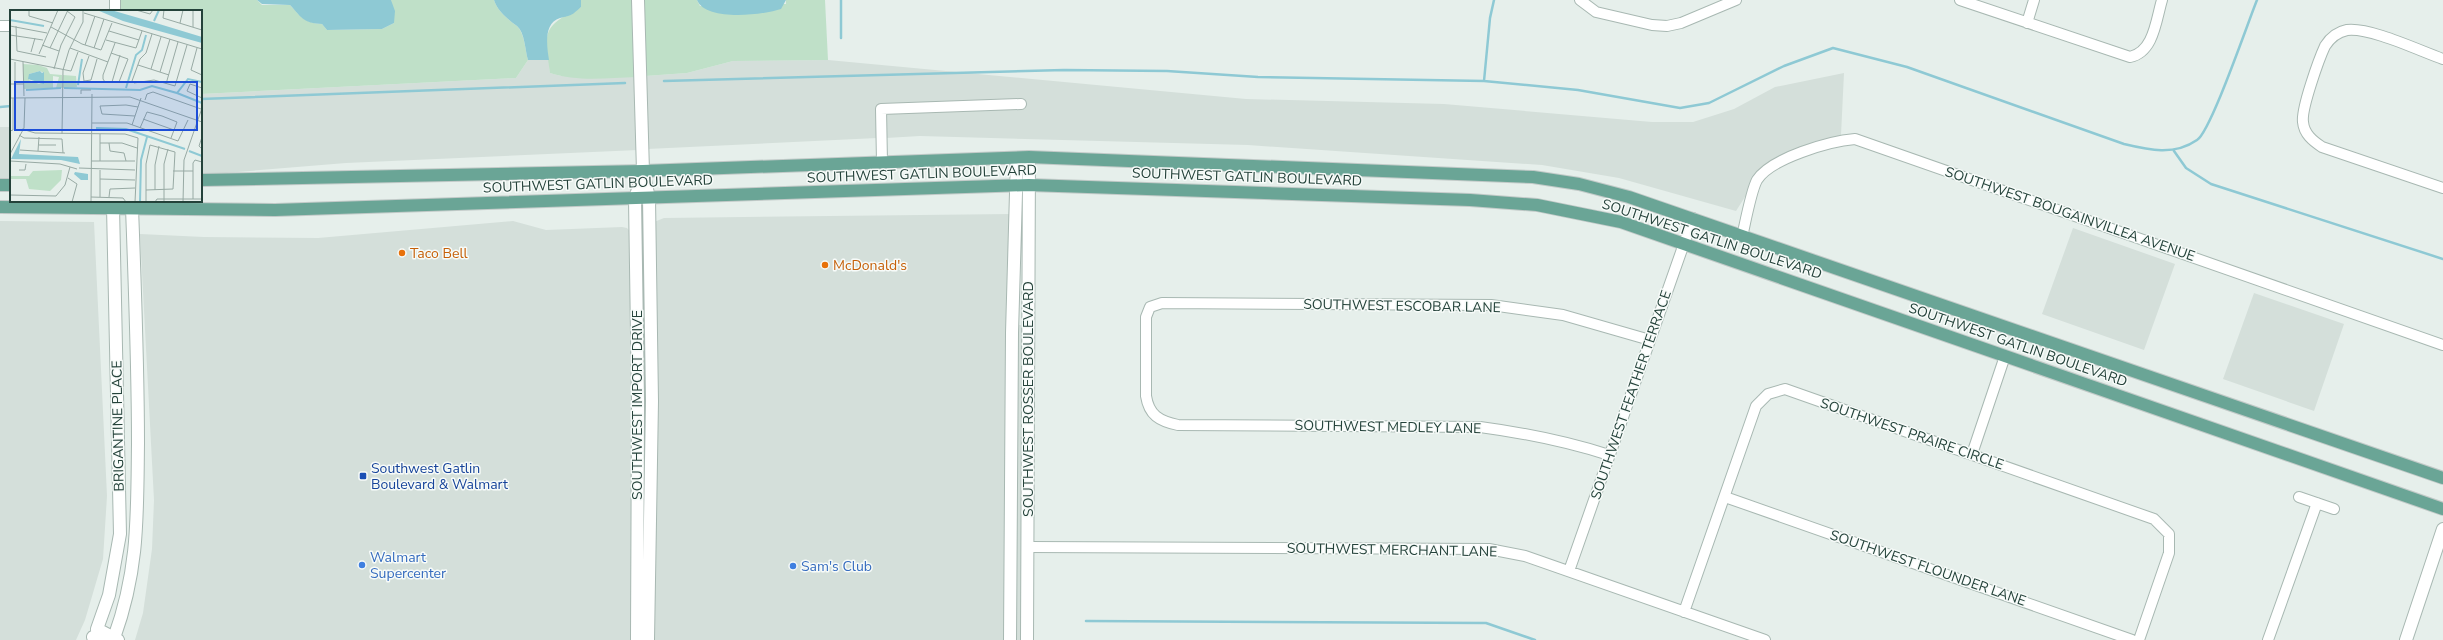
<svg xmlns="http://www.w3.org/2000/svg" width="2443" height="640" viewBox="0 0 2443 640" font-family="'Nunito Sans',sans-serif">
	<rect width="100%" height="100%" fill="#e6efeb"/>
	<path fill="#d4dfda" d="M536 57V59L549 60 550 73 561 76 636 77 638 150 346 163 201 175V94L516 78 528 60Z
		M828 60 1246 99 1444 104 1652 122H1693L1734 109 1775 87 1844 73 1841 135 1772 160 1754 176 1750 189 1736 211 1619 178 1542 165 1248 145 920 136 886 138 885 114 1025 109V99L881 104 877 138 647 149 645 76 687 73 733 61Z
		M0 127H11V181H0Z
		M1011 214 1006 640H652L654 222 664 218Z
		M0 221 94 222 107 496 103 559 85 620 76 640H0Z
		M513 221 546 230 622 227 627 228 631 233 634 401 632 640H135L143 613 152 549 154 500 140 234 204 237 318 238Z
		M2073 228 2175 264 2144 350 2042 314Z
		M2254 293 2344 324 2314 411 2223 379Z
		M1016 325H1024L1022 640H1015Z
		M642 343H645L647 401 644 598Z"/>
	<path fill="#bfe0c8" d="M121 0H257L262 5H290C301 17 305 23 322 24L327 30 382 29 394 23 391 0H494C498 12 508 19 517 26 525 34 525 50 528 60L516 78 201 94V11H121Z
		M581 0H634L636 77C608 78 577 82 550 73 544 31 542 27 581 7Z
		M643 0H697L700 6 786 4V0H825L828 60 733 61 687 73 645 76Z"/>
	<path fill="#8ec9d4" d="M257 0H391L395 11 394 23 382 29 327 30 322 24C303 23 302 18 290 5L262 4Z
		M494 0H581V7C571 16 572 15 560 18 543 23 547 47 549 60H528C525 50 525 33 517 26 508 19 498 12 494 0Z
		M697 0H786L781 9C763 15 706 22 697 0Z"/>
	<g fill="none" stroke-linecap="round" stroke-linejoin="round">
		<path stroke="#8ec9d4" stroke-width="2.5" d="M841 0V38
			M664 81 1064 70 1167 71 1258 77 1484 81 1578 90 1680 108 1709 103 1784 66 1833 48 1907 67 2124 144C2149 150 2174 156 2197 140 2211 131 2248 22 2257 0
			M1484 81 1490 18 1494 0
			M201 99 625 83
			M0 107 11 106
			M2174 151 2186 168 2211 184 2443 259
			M1086 621 1486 623 1535 640"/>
		<g stroke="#a8b8b2" stroke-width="12">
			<path id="minor" d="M115 0V11
				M1580 0 1596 12 1652 25 1667 26 1681 23 1736 0
				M1960 0 2130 57C2154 52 2156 20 2162 0
				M2027 23 2034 0
				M0 26H11
				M2443 59C2420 51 2370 27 2347 30 2337 32 2330 38 2325 46 2319 59 2301 109 2303 122 2304 134 2313 141 2322 147L2443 188
				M882 162 881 109 1021 104
				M1742 237C1745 224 1751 191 1757 180 1771 158 1830 141 1855 139L2443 345
				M1972 454 2005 356
				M1609 455C1566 441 1525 433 1480 427L1178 425C1159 421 1149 415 1146 396V317L1150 307 1162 303 1491 305 1563 315 1650 340
				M1725 497 2132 640
				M2299 497 2334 509
				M1028 547 1489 549 1525 556 1765 640
				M1569 571 1693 218
				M1684 612 1756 406 1768 394 1785 389 2154 519 2169 534V553L2139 640
				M2268 640 2317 503"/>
		</g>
		<g stroke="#a8b8b2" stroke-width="14">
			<path id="tertiary" d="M638 0 643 171 649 198 652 401 648 640
				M113 207 120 534 109 595 97 629 118 640
				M93 637 99 640
				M114 638C139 569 137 516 138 444 138 365 135 287 132 208
				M637 640 638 401 635 199 643 172
				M1010 640 1012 333 1017 158
				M1027 640 1029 157
				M2406 640 2443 529"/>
		</g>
		<g stroke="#c2cac8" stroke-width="14">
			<path id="primary" d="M201 180 643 171 1029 157 1533 177 1579 184 1629 197 2443 478
				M0 185H11
				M0 207 275 210 1029 185 1470 200 1537 205 1621 222 2443 509"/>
		</g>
		<use href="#minor" stroke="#fff" stroke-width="10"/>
		<use href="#tertiary" stroke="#fff" stroke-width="12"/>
		<use href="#primary" stroke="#6aa596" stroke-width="12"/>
	</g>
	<g fill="#e8710a" stroke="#f7fbf9" stroke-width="1.5">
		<circle cx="402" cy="253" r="4"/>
		<circle cx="825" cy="265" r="4"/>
	</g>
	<rect fill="#1a4fb4" stroke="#f7fbf9" stroke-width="1.5" x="359" y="472" width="8" height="8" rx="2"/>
	<g fill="#3f7fe0" stroke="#f7fbf9" stroke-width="1.5">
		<circle cx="362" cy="565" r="4"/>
		<circle cx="793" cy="566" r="4"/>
	</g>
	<g text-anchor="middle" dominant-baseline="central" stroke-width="3" stroke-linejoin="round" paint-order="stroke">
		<g font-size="14" fill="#24423a" stroke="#f7fbf9">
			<text transform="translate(922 174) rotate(-2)">SOUTHWEST GATLIN BOULEVARD</text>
			<text transform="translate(1247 177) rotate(2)">SOUTHWEST GATLIN BOULEVARD</text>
			<text transform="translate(598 184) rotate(-2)">SOUTHWEST GATLIN BOULEVARD</text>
			<text transform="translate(2070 214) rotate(19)">SOUTHWEST BOUGAINVILLEA AVENUE</text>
			<text transform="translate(1712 239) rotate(18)">SOUTHWEST GATLIN BOULEVARD</text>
			<text transform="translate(1402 306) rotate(1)">SOUTHWEST ESCOBAR LANE</text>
			<text transform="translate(2018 345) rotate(19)">SOUTHWEST GATLIN BOULEVARD</text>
			<text transform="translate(1631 395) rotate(-71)">SOUTHWEST FEATHER TERRACE</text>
			<text transform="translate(1028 399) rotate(-90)">SOUTHWEST ROSSER BOULEVARD</text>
			<text transform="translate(637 405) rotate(-90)">SOUTHWEST IMPORT DRIVE</text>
			<text transform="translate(118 426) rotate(-91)">BRIGANTINE PLACE</text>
			<text transform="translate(1388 427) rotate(1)">SOUTHWEST MEDLEY LANE</text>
			<text transform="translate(1912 434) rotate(19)">SOUTHWEST PRAIRE CIRCLE</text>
			<text transform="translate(1392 550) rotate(1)">SOUTHWEST MERCHANT LANE</text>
			<text transform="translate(1928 568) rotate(19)">SOUTHWEST FLOUNDER LANE</text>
		</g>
		<g font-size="14" fill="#c56008" stroke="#f7fbf9" text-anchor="start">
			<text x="410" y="253">Taco Bell</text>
			<text x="833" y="265">McDonald's</text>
		</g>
		<g font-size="14" fill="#164399" stroke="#f7fbf9" text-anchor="start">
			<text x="371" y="468">Southwest Gatlin<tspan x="371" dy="16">Boulevard &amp; Walmart</tspan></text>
		</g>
		<g font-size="14" fill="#366cbe" stroke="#f7fbf9" text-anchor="start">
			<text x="370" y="557">Walmart<tspan x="370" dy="16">Supercenter</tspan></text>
			<text x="801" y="566">Sam's Club</text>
		</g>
	</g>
	<g transform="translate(10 10)">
		<rect width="192" height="192" fill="#e6efeb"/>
		<path d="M13 54 28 55 37 58 40 64 52 65V78H46L49 67 43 66V78L14 79ZM30 61 34 63V71L29 74 19 70V64ZM53 65 66 66 67 77 53 78ZM52 160 51 170 40 181 19 179 16 169H0V166H19L23 161Z" fill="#bfe0c8" fill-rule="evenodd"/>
		<path d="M87 0H101L146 13 192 27V33L113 11ZM30 61 32 63 34 62V74L18 69 19 64ZM11 129 9 144 68 147 70 154 51 150 1 149ZM65 162 78 164V170H71L64 164Z" fill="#8ec9d4"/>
		<path fill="none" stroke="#8ec9d4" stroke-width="2" d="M0 10 34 16M144 11 149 0M68 75 72 49M54 78 130 80 142 76 167 83 178 69 192 72M116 78 126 45 132 40 136 25M16 80 51 78M167 83 192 93M86 118 116 119 175 139M179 141 192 146M130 192 131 150 137 127"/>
		<path fill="none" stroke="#98aaa4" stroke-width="1" d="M19 0V6L43 13M126 0 140 4 143 0M154 0 153 8 192 20M74 3 192 39M170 13 173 0M0 16 37 23M6 16 7 41 36 47M41 17 72 34 91 40 102 13M183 17V0M99 21 129 30M142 24 136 43 130 49 122 71 124 73 144 70 165 76 177 35M0 25 33 30M96 30 126 38 132 21M32 35 49 41M75 35 85 6M40 38 58 0M60 38 98 52M84 38 94 9M187 38 181 60 192 65M21 42 25 28M101 43 118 49 109 72H95L93 69V65L105 33M29 44 48 0M79 46 73 63 74 71 81 70 87 49M0 49 61 61 68 42M13 52 14 86M128 55 159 65M44 59 51 35 65 7 57 1M141 59 151 27M150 62 160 29M102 72 110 45M0 74H14M5 74V52M156 74 168 32M192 78 180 74 177 81 192 88M71 84V80H81M0 88 120 87 192 112M135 90 137 84 143 82 191 99M125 106 92 104 90 96 116 95 128 97M133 109 164 120M82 113H117L168 131 178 110M122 115 131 88M130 118 137 102 152 106 167 112 161 128M12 119 25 123 115 124 128 128 125 192M0 121 3 120V88M52 124 53 60 59 40 73 12V0M90 124V151M9 125 14 128 52 129 53 143M192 127 189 136 192 139M90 133H112L127 138M99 133 100 141 114 143 116 151M29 135H46M10 140 55 143M28 141 29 127M0 144 14 118 15 88M0 151 50 154 67 159M81 151H125M69 158 125 160M9 160H15L16 154M90 160V187M163 161H183M58 168 67 174 62 192M90 169 125 170M145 180V155L149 136M0 185 46 186 55 175 60 157M81 187 113 188 116 192M99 187 100 179 125 178M183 189V153L185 150 192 152M192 189V164M81 192 82 84M136 192V154L140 135 165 142 163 179 136 180M145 192 147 189H192M154 192V154L158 139M173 192 174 150 192 98"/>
		<path fill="#1d4ed8" fill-opacity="0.15" stroke="#1d4ed8" stroke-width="2" d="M5 72H187V120H5Z"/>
		<rect width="192" height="192" fill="none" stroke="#24423a" stroke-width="2"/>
	</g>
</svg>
